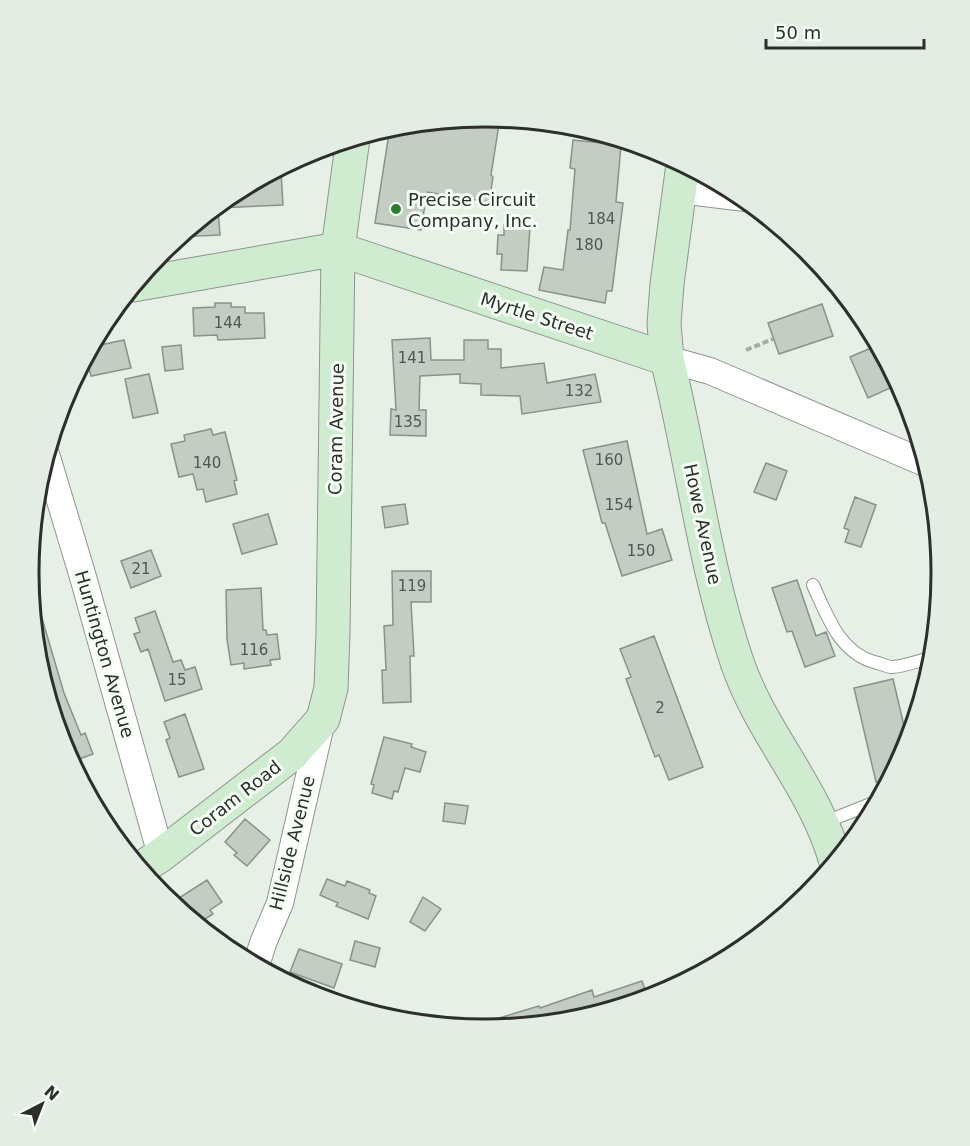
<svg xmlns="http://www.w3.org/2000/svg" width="970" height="1146" viewBox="0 0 970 1146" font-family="'DejaVu Sans',sans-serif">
	<rect width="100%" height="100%" fill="#e7f0e6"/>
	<path fill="#c4cdc3" stroke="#899289" stroke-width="1.5" d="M485 117 500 118 491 175 493 177 489 202 427 192 421 230 375 223 390 127Z
		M573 140 621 145 616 202 623 203 612 291H607L605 303 539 290 544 267 563 270 568 230H570L575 169 570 168Z
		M271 172H281L283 205 218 208 220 235 178 237 232 193Z
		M504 225 530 227 527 271 501 270 502 254H497L498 235H504Z
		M215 303H231V307H245V313H264L265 338 218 340 217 335 194 336 193 308 215 307Z
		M822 304 833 336 779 354 768 323Z
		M430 338 431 360H464V340H488V349H501V368L544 363 547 383 595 374 601 402 522 414 520 396 481 395V384L460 383V374L420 376 419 410H426V436L390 435 391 409 396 410 392 340Z
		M124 340 131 368 91 376 86 355 91 347Z
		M181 345 183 369 165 371 162 347Z
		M878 345 899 384 868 398 850 357Z
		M149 374 158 413 133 418 125 379Z
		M211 429 213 435 225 432 237 480 234 481 237 494 206 502 203 489 197 490 193 474 179 477 171 444 185 441 184 435Z
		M627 441 647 534 662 529 672 560 622 576 605 523H602L583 450Z
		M766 463 787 471 776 500 754 492Z
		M855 497 876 505 861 547 845 542 849 530 844 528Z
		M405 504 408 524 385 528 382 507Z
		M268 514 277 544 242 554 233 524Z
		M151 550 161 576 131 588 121 561Z
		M392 571H431V602H411L414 656H410L411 702 383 703 382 670H386L384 626 393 625Z
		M797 580 816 636 826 632 835 656 805 667 792 631 787 632 772 588Z
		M261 588 263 630H266L267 635 277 634 280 659 270 660 271 665 244 669V663L231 665 227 639 226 590Z
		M155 611 173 662 181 660 185 670 195 667 202 689 165 701 148 649 141 652 134 634 140 632 135 618Z
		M41 615 64 693 81 735 85 733 93 754 71 762 63 747 37 662 33 616Z
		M654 636 703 767 669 780 659 755 655 757 626 679 631 677 620 649Z
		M893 679 908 743 890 778 876 782 854 688Z
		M185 714 204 769 179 777 166 740 170 738 164 722Z
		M384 737 412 744 411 747 426 752 420 772 405 768 398 792 394 791 392 799 372 793 374 785 371 784Z
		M445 803 468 806 465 824 443 821Z
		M245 819 270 840 247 866 234 855 237 853 225 842Z
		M327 879 345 886 347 881 370 890 369 893 376 896 368 919 336 906 338 903 320 895Z
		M207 880 222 902 210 910 213 914 197 924 171 903Z
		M423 897 441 909 425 931 410 922Z
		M355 941 380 948 375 967 350 960Z
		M299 949 342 964 334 988 290 972Z
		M642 981 648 998 574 1021 490 1029 489 1021 539 1006 540 1008 592 990 594 997Z"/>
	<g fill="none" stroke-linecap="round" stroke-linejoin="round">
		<g stroke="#8d958c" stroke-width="14">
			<path id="lane" d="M813 585C827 615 839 652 874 662 880 663 887 667 892 667 906 666 921 660 933 657
				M823 823 878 801"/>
		</g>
		<g stroke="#8d958c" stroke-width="28">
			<path id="street" d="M680 190 745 198
				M667 359 710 371 927 464
				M46 454 83 577 161 855
				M256 966 263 943 280 903 322 720"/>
		</g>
		<g stroke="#8d958c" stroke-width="35">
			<path id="secondary" d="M683 164 667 284 664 324 667 359C692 459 704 564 737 662 761 733 816 789 836 862
				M133 285 338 249 667 359
				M140 869 161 855 292 754 323 719 331 688 333 633 338 249 353 138"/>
		</g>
		<path stroke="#a4aba3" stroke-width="4" stroke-dasharray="6 3" stroke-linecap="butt" d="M746 350 773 339"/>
		<use href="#lane" stroke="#fff" stroke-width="12"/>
		<use href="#street" stroke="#fff" stroke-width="26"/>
		<use href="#secondary" stroke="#d0ecd0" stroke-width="33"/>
	</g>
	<circle fill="#297f2d" stroke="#f4fdf4" stroke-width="2" cx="396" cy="209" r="6"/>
	<g text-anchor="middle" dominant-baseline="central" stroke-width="6" stroke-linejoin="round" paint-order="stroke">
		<g font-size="15" fill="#525651">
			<text x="601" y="219">184</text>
			<text x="589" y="245">180</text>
			<text x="228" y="323">144</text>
			<text x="412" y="358">141</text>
			<text x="579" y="391">132</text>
			<text x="408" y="422">135</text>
			<text x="609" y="460">160</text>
			<text x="207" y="463">140</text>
			<text x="619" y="505">154</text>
			<text x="641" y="551">150</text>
			<text x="141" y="569">21</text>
			<text x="412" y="586">119</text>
			<text x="254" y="650">116</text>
			<text x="177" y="680">15</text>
			<text x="660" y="708">2</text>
		</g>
		<g font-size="18" fill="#2c2f2b" stroke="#f4fdf4" text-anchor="start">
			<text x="408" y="199">Precise Circuit<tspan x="408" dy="21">Company, Inc.</tspan></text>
		</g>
		<g font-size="18" fill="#2c2f2b" stroke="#f4fdf4">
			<text transform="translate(537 316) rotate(18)">Myrtle Street</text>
			<text transform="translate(336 429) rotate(-89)">Coram Avenue</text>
			<text transform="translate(703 524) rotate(78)">Howe Avenue</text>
			<text transform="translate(105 654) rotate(74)">Huntington Avenue</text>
			<text transform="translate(235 798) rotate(-38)">Coram Road</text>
			<text transform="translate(292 843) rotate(-76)">Hillside Avenue</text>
		</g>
	</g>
	<path d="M0 0H970V1146H0ZM39 573a446 446 0 1 1 892 0a446 446 0 1 1-892 0Z" fill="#e4ede4" fill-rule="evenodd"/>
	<path fill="none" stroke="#2c2f2b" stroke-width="3" d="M39 573a446 446 0 1 1 892 0a446 446 0 1 1-892 0Z"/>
	<g transform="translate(42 1104) rotate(42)" stroke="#f4fdf4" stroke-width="4.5" paint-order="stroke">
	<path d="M0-4.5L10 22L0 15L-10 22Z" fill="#2c2f2b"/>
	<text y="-9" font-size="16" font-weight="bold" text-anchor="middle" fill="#2c2f2b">N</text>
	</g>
	<path d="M766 39v9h158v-9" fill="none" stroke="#2c2f2b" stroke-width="3"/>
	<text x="775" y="39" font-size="18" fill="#2c2f2b" stroke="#f4fdf4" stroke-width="4.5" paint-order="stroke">50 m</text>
</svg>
